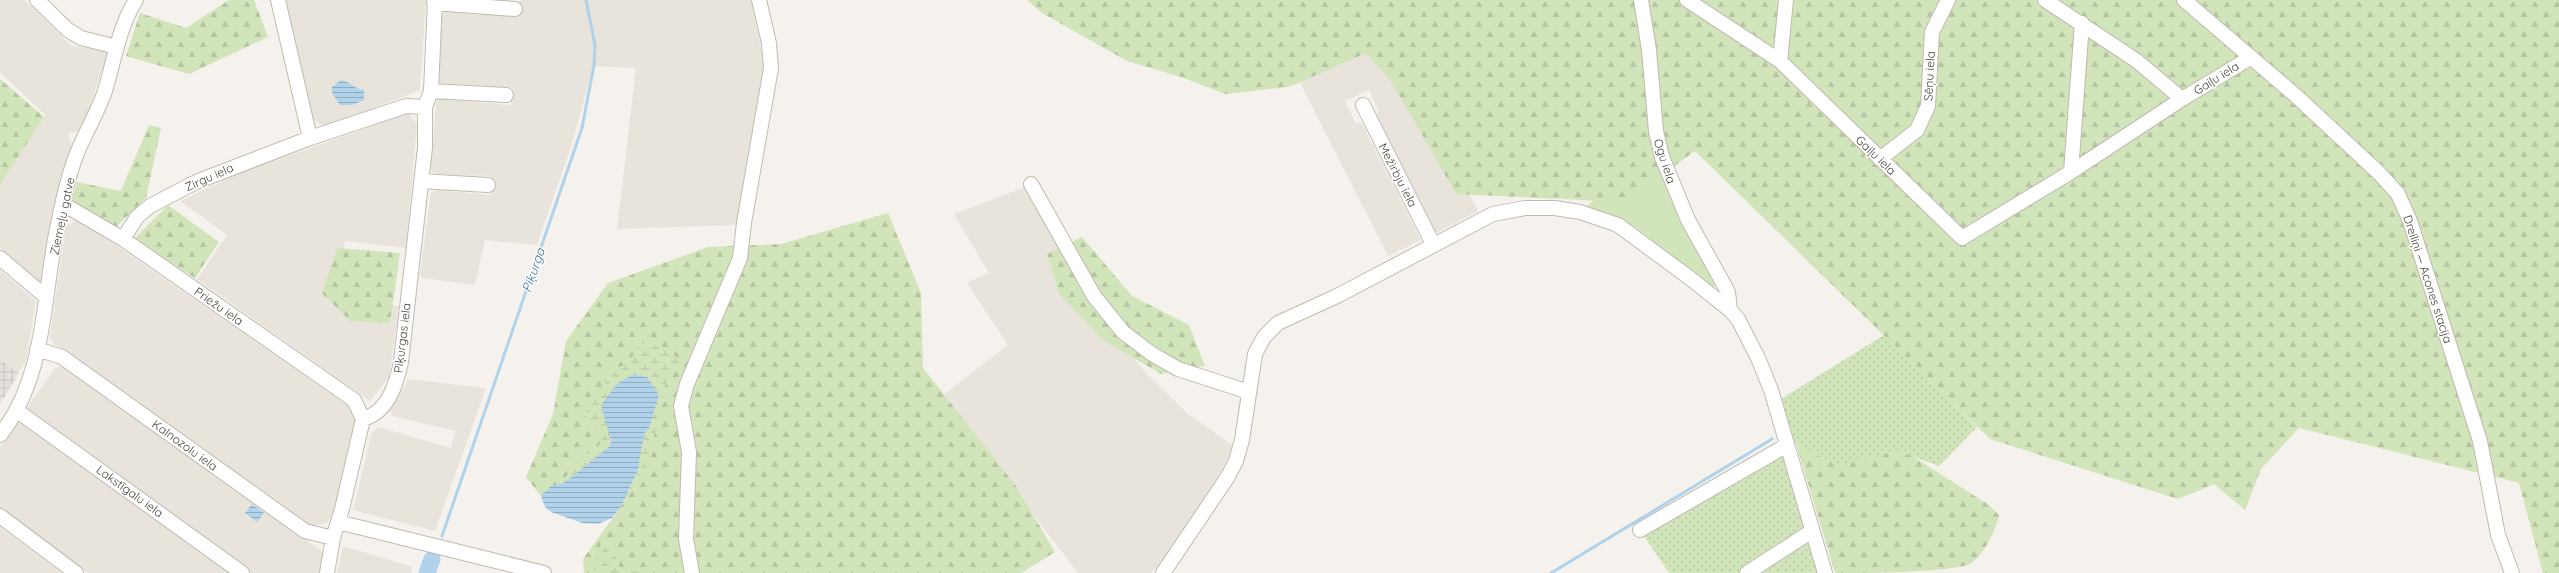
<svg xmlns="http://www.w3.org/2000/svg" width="2559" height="573" viewBox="0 0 2559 573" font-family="Quicksand,sans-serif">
	<defs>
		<pattern id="industrial-grid" width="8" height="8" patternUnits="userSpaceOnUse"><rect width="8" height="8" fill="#e5e2de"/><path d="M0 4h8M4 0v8" fill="none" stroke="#c6c3bf"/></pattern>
		<pattern id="forest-firs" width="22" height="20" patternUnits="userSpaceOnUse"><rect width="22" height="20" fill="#d1e4ba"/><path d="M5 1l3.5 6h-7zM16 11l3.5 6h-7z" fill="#b5c5a1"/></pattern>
		<pattern id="wetland-marsh" width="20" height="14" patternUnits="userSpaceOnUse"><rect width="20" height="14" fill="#d1e4ba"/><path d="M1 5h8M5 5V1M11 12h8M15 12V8" fill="none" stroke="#b5c5a1"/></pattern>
		<pattern id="garden-dots" width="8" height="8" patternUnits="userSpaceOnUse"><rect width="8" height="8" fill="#d1e4ba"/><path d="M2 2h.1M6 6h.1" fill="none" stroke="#b5c5a1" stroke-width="1.8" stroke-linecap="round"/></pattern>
		<pattern id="water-rules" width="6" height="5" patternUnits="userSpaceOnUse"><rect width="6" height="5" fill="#b0d2ea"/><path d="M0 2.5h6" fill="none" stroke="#91acbf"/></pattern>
	</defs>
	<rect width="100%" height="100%" fill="#f5f2ed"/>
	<path fill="#e8e4db" d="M0 0H24L72 46 109 50 82 129 68 134 73 149 50 225 42 284 0 248V185L45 115 0 72Z
		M283 0H426L420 90 326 127 314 121Z
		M520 0H751L765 67 737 225 617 229 636 68 593 66 572 144 537 245 485 240 475 285 422 278 420 274 431 192 436 190 491 195V176L433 174 431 168 436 102 441 99 511 105 512 88 440 83 437 79 442 16 445 12 518 17Z
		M1378 36 1461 177 1478 211 1436 233 1376 114 1379 112 1369 90 1345 101 1356 124 1361 122 1421 240 1388 256 1294 71Z
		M408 113 417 124 406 248 345 241 339 299 399 306 389 377 370 401 197 279 227 235 180 201 240 173Z
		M1025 187 1107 325 1146 373 1188 414 1234 446 1216 480 1160 564 1151 573H1078L942 396 1008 345 967 283 989 273 954 214Z
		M81 221 351 408 358 421 337 507 327 523 309 526 53 343 50 336 66 226 73 222Z
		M0 270 36 301 26 360 19 373 0 359Z
		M64 366 327 555 322 573H248L28 411 27 407 55 368Z
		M407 379 486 388 435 531 353 510 372 432 379 427 451 448 455 431 393 416 388 407 406 385Z
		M19 419 232 573H89L0 510V447Z
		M0 527 62 573H0Z
		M343 546 413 567 411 573H337Z"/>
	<path fill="url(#industrial-grid)" d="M0 359 19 373 0 404Z"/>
	<path fill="#d1e4ba" d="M1653 150 1668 190 1717 284 1711 289 1638 229 1617 217 1587 206Z"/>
	<path fill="url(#forest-firs)" d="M229 0H254L268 37 189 74 126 56 140 13 186 28Z
		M1027 0H2559V573H2543L2519 483 2299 428 2261 469 2245 510 2214 484 2178 499 1990 439 1695 151 1625 202 1456 194 1391 81 1366 53 1289 87 1225 94 1181 77 1127 61 1042 13Z
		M0 79 44 117 0 185Z
		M149 125 161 128 146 198 116 227 71 201 77 182 121 191Z
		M168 205 219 242 195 278 134 239Z
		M888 213 921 293 923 368 1016 486 1055 552 1021 573H584L583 559 622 505 638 469 610 437 564 483 551 486 541 496 526 477 553 414 566 341 608 283 708 247 781 244Z
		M1082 237 1132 296 1189 325 1205 366 1161 374 1103 340 1060 295 1047 254Z
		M337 248 400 253 390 323 350 321 322 293Z
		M1792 430 1906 452 1989 505 1999 515C1997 529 1982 559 1968 565 1933 573 1874 573 1835 573Z"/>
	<path fill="url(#wetland-marsh)" d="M639 343C657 344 673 348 680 364L671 372 665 385 648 463 622 505 638 469 644 434 649 428 606 430 611 441 610 446 564 483C570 464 585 454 601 443L603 433 585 415 587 404 606 390 604 374 608 370 629 364Z
		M600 542H607L618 561 619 568 643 573H603L587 567 601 553Z"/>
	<path fill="url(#garden-dots)" d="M1884 335 1977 427 1939 466 1898 451 1836 465 1792 441 1781 399Z
		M1787 445 1825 573H1669L1640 530Z"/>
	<path fill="url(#water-rules)" d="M341 80C350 81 354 89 364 90V100L352 105H340L332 93V87Z
		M634 374 647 377 659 395 649 428 644 434 638 469 622 505 612 518 598 524 582 523 551 512 545 507 541 496 551 486 564 483 610 446 611 441 601 405 617 384Z
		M252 504 264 513 257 522 245 513Z"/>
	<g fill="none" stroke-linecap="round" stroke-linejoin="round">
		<path stroke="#b0d2ea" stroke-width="3" d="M442 536 582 128 594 65 595 45 586 0
			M1551 573 1772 439"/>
		<path stroke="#b0d2ea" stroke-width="17" d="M427 573 432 559"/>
		<g stroke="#c0bab0" stroke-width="16">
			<path id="minor" d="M37 0 68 30 81 38 117 47
				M278 0 310 138 406 106 425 107
				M1641 0 1649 50 1656 131 1662 157 1688 220 1728 292 1730 310
				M1687 0 1780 61 1962 238 2071 172 2182 99 2137 61 2045 0
				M2184 0 2295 95 2379 173 2398 194 2410 221 2480 441 2498 535 2512 573
				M434 3 515 9
				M1780 61 1786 0
				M431 91 506 95
				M2182 99 2250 58
				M1363 105 1433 244
				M1880 159 1917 130 1928 106 1932 32 1948 0
				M2071 172 2082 23
				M421 181 488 185
				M1031 184 1094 296 1123 332 1152 354 1178 369 1249 392
				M63 204 123 239 354 400 363 419
				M123 239 137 217 150 206 196 182 310 138
				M0 258 46 297
				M37 349 62 357 305 531 333 538
				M16 410 242 573
				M363 419C388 412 396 385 401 362L425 148V107L431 91 435 0
				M0 435C45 379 43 300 56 234 62 205 68 173 80 146 88 129 97 112 104 94 114 63 118 28 136 0
				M0 516 76 573
				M338 522 544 573
				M1640 530 1787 445
				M327 573 333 538 342 509 363 419
				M692 573 686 539 689 452 681 406 687 384 740 258 744 223 771 68 769 43 759 0
				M1163 573 1227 478 1236 461 1242 440 1255 354 1264 337 1278 323 1337 296 1493 214 1525 208H1555L1580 212 1618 225 1691 279 1730 310 1738 319 1758 358 1771 390 1825 573
				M1747 573 1812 531"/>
		</g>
		<use href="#minor" stroke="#fff" stroke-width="14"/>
	</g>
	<g text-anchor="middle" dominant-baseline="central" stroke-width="3" stroke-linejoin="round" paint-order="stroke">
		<g font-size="12" fill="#49433b" stroke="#fff">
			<text transform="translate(1929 76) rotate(-87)">Sēņu iela</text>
			<text transform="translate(2216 78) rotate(-32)">Gaiļu iela</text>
			<text transform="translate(1876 155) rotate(44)">Gaiļu iela</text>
			<text transform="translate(1665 161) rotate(72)">Ogu iela</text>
			<text transform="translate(1398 175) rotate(63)">Mežirbju iela</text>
			<text transform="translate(209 177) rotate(-24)">Zirgu iela</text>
			<text transform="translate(62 216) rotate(-78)">Ziemeļu gatve</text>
			<text transform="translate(2428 279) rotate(72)">Dreiliņi — Acones stacija</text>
			<text transform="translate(219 306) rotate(35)">Priežu iela</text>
			<text transform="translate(402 338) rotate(-83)">Piķurgas iela</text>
			<text transform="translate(185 445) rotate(36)">Kalnozolu iela</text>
			<text transform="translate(130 491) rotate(36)">Lakstīgalu iela</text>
		</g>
		<g font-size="13" font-style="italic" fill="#3b77a3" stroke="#fff">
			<text transform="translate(533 270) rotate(-71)">Piķurga</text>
		</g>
	</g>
</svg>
